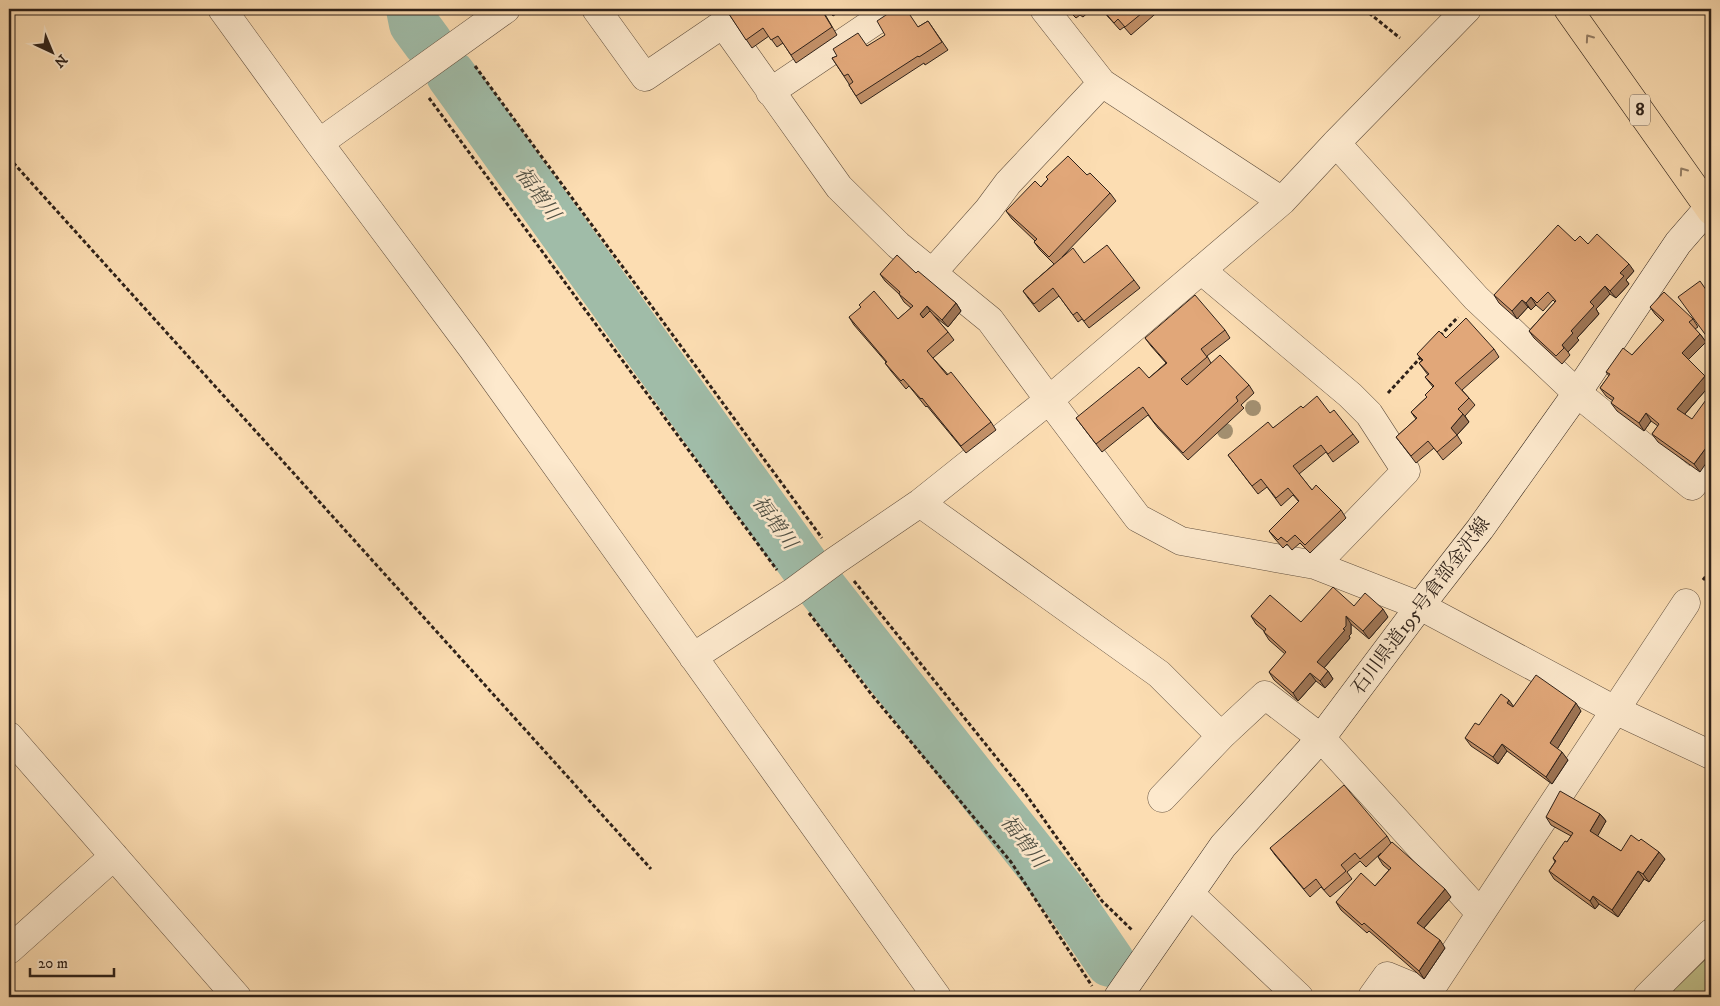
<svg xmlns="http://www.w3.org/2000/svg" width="1720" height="1006" viewBox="0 0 1720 1006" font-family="'IM FELL DW Pica','Noto Serif JP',serif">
	<rect width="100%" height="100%" fill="#fcddb2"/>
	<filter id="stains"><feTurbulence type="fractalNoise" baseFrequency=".004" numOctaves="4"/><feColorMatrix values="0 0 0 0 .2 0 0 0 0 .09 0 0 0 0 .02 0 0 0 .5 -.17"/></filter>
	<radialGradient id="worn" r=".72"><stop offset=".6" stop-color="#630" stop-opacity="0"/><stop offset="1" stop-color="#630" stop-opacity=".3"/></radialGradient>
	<path fill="#c1c08a" stroke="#787052" d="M1711 954V997H1675L1674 990Z"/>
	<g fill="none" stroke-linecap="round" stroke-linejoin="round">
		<path stroke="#a0bca8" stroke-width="50" d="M411 9 414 24 428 43
			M451 75 806 568 1067 899 1110 962"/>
		<g stroke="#62503f" stroke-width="29">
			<path id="street" d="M222 9 319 143 472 348 937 997
				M596 9 645 77 723 24 839 187 898 245 990 320 1049 400 1138 518 1181 541 1315 565 1420 606 1615 710 1711 755
				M1044 9 1102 83 1282 201
				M770 92 893 9
				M319 143 506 9
				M1336 143 1476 298 1577 393 1692 486 1711 461
				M1201 270 1350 395 1369 414 1406 471 1315 565
				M932 273 988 210 1008 183 1102 83
				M920 503 1159 674 1221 736
				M693 657 793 592 835 561 920 503 1049 400 1282 201 1336 143 1467 9
				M9 736 237 997
				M1162 798 1221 736 1265 695 1321 738 1480 913
				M1190 894 1299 997
				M9 950 114 856
				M1372 997 1387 976 1428 993
				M1433 997 1428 993 1686 603
				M1647 997 1711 933"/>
		</g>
		<g stroke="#2e2119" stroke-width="29">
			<path id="secondary" d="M1118 997 1223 846 1321 738 1420 606 1480 529 1577 393 1678 243 1711 205"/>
		</g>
		<g stroke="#2e2119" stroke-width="29">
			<path id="primary" d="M1568 9 1711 211"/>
		</g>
		<path stroke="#2e2119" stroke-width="3" stroke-dasharray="4 2.5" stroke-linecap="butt" d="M1364 9 1400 38
			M475 66 822 538
			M429 98 777 570
			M9 158 651 869
			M1440 336 1458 317
			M1388 393 1422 356
			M1703 580 1711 569
			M854 581 1025 793 1102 901 1132 930
			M809 613 872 695 1011 862 1092 986"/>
		<use href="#street" stroke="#fde9cd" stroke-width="28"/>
		<use href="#secondary" stroke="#fde9cd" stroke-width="28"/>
		<use href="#primary" stroke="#fcddb2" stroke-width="28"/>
	</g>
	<g fill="#a39071">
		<circle cx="1253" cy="408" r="8"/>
		<circle cx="1225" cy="431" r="8"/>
	</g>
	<path fill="#c29068" stroke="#2e2119" d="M736 9H826L823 11 837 35 796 63 783 43 777 47 769 36 752 48 729 14Z
		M827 9H844L833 16Z
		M1067 9H1092L1083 17 1080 15 1076 18Z
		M1101 9H1161L1131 35 1124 27 1120 30Z
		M928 21 948 50 925 65 924 63 861 104 849 85V84L832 58 867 46 918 27Z
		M1087 175 1110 193 1116 201 1062 257 1084 263 1134 280 1140 288 1089 328 1082 319 1078 322 1059 296 1039 312 1028 298 1023 291 1054 264 1040 250 1034 242 1035 241 1012 219 1006 211 1041 187 1048 179 1046 177Z
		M1575 241 1588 244 1634 271 1626 280 1629 284 1616 298 1610 294 1596 309 1599 314 1577 338 1579 340 1568 352 1570 355 1562 364 1534 338 1529 331 1555 302 1553 300 1543 311 1536 305 1531 310 1528 307 1517 319 1499 303 1494 295Z
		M916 273 956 303 961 311 948 327 933 315 948 332 954 340 933 358 991 422 996 430 966 453 927 406 926 407 909 386 906 389 891 371 885 363 886 362 854 325 849 317 898 319 911 308 904 302 899 294 885 281 880 274Z
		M1650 307 1693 319 1698 327 1695 329 1700 334 1706 342 1688 360 1711 384 1685 414 1700 472 1658 442 1652 434 1658 426 1651 421 1644 431 1617 411 1611 403 1613 401 1606 396 1600 388 1609 376 1606 372 1632 355 1663 322 1655 314Z
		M1225 330 1230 338 1207 356 1211 363 1249 385 1254 393 1241 405 1244 408 1188 460 1158 428 1148 415 1102 452 1076 418 1149 378 1166 363 1151 346 1145 338Z
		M1446 338 1494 349 1499 357 1462 390 1469 398 1475 405 1465 416 1469 422 1457 435 1462 443 1443 460 1434 448 1416 463 1396 437 1416 419 1411 412 1427 397 1425 395 1433 387 1425 377 1428 375 1419 363 1422 360 1417 354Z
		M1303 408 1330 413 1353 434 1359 442 1333 462 1326 452 1299 474 1312 490 1341 510 1346 518 1310 553 1300 543 1292 550 1287 544 1283 548 1275 539 1269 531 1299 502 1293 495 1281 506 1267 487 1258 494 1228 455 1273 428Z
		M1354 606 1388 617 1369 639 1351 624V634L1349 636 1350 638 1324 668 1328 671 1333 679 1325 688 1316 681 1298 701 1274 680 1269 672 1285 654 1269 640 1264 632V631L1256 624 1251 616 1301 622Z
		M1514 706 1581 711 1557 749 1568 760 1552 784 1507 751 1498 764 1471 746 1465 738 1479 725Z
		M1600 814 1606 821 1597 836 1621 851 1665 859 1649 882 1644 879 1618 917 1599 904 1595 909 1554 879 1549 871 1555 862 1553 858 1567 842 1571 836 1551 825 1546 817Z
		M1387 836 1391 843 1451 897 1424 928 1445 948 1424 979 1369 931 1367 933 1341 910 1336 902 1375 886 1389 870 1383 865 1378 857 1381 853 1366 867 1360 861 1347 872 1352 879 1330 897 1321 887 1310 897 1275 855 1270 848Z"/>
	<path fill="#9e7555" stroke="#2e2119" d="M1629 264 1634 271 1626 280 1629 284 1616 298 1610 291 1620 273Z
		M1605 286 1610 294 1596 309 1599 314 1577 338 1579 340 1568 352 1562 345 1590 302Z
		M1531 297 1536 305 1531 310 1526 303Z
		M1522 300 1528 307 1517 319 1512 311Z
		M956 303 961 311 948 327 942 320Z
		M927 306 932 314 926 322 920 314Z
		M1700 334 1706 342 1687 361 1682 353Z
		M1705 376 1711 384 1683 416 1677 409Z
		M1646 413 1651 421 1644 431 1639 423Z
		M1463 414 1469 422 1456 436 1451 428Z
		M1711 441V456L1700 472 1694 464Z
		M1383 609 1388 617 1369 639 1363 631Z
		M1346 616 1351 624V634L1349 636 1350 638 1323 669 1317 662 1343 629Z
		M1328 671 1333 679 1325 688 1320 681Z
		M1310 673 1316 681 1298 701 1293 693Z
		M1509 700 1514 707 1512 711 1507 703Z
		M1576 703 1581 711 1556 751 1550 743Z
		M1502 744 1507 751 1498 764 1493 757Z
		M1562 752 1568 760 1552 784 1546 777Z
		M1600 814 1606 821 1596 839 1590 831Z
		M1659 852 1665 859 1649 882 1643 874Z
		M1638 871 1644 879 1618 917 1612 910Z
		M1445 889 1451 897 1422 930 1417 923Z
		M1593 896 1599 904 1595 909 1590 901Z
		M1440 940 1445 948 1424 979 1419 971Z"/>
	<path fill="#e1a779" stroke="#2e2119" d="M736 9H821L832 27 791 55 778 36 771 40 763 28 746 40 729 14Z
		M895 9H906L918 27 928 21 942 42 919 57 918 56 856 96 849 85 853 82 848 74 844 76 832 58 837 56 833 49 858 33 867 46 885 35 877 21Z
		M1102 9H1147L1125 27 1118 19 1114 23Z
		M1068 156 1087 175 1090 173 1110 193 1049 257 1034 242 1037 239 1006 211 1035 181 1041 187 1048 179 1046 177Z
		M1558 225 1575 241 1580 236 1588 244 1597 234 1629 264 1620 273 1624 276 1610 291 1605 286 1590 302 1594 306 1571 331 1573 333 1562 345 1564 348 1556 356 1529 331 1556 301 1548 292 1537 303 1531 297 1526 303 1522 300 1512 311 1494 295Z
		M1107 245 1134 280 1084 321 1077 312 1073 315 1053 288 1034 304 1023 291 1073 248 1084 263Z
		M897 255 916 273 918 271 956 303 942 320 927 306 920 314 923 318 930 311 948 332 927 351 947 375 951 372 991 422 961 446 922 398 921 399 903 379 901 381 885 363 887 362 849 317 861 307 859 305 874 291 898 319 913 306 899 294 900 292 880 274Z
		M1700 281 1711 297V340L1710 341 1678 297Z
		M1664 292 1693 319 1689 322 1700 334 1682 353 1705 376 1677 409 1692 419 1711 393V441L1694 464 1652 434 1659 424 1646 413 1639 423 1611 403 1614 398 1600 388 1610 374 1606 372 1623 348 1632 355 1664 320 1650 307Z
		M1195 295 1225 330 1201 349 1207 357 1181 379 1187 385 1220 355 1249 385 1236 397 1238 401 1183 453 1153 421 1143 407 1096 444 1076 418 1139 367 1149 378 1167 363 1145 338Z
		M1466 318 1494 349 1455 383 1469 398 1458 409 1463 414 1451 428 1457 435 1437 452 1428 441 1411 456 1396 437 1417 418 1411 412 1427 397 1425 395 1434 386 1425 377 1429 374 1419 363 1423 360 1417 354 1439 331 1446 338Z
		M1317 396 1330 413 1334 410 1353 434 1328 454 1321 445 1293 466 1312 490 1316 485 1341 510 1305 545 1295 535 1287 542 1281 537 1278 540 1269 531 1299 501 1288 488 1276 498 1261 479 1252 486 1228 455 1268 422 1273 428 1301 406 1303 408Z
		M1333 587 1354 606 1365 593 1383 609 1363 631 1346 616V626L1343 629 1345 630 1317 662 1328 671 1320 681 1310 673 1293 693 1269 672 1286 652 1264 632 1266 629 1251 616 1270 595 1301 622Z
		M1536 675 1576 703 1550 743 1562 752 1546 777 1502 744 1493 757 1465 738 1475 723 1479 725 1501 694 1509 700 1507 703 1513 707Z
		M1344 785 1387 836 1360 859 1355 853 1341 865 1346 871 1324 890 1316 879 1304 889 1270 848Z
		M1560 791 1600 814 1590 831 1621 851 1631 835 1639 841 1641 839 1659 852 1643 874 1638 871 1612 910 1593 896 1590 901 1549 871 1556 861 1553 858 1565 841 1567 842 1573 833 1546 817Z
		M1392 842 1445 889 1417 923 1440 940 1419 971 1364 923 1362 925 1336 902 1361 873 1375 886 1391 868 1378 857Z"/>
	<defs><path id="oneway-chevron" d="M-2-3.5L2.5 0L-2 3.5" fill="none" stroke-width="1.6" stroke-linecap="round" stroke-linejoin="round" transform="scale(1.25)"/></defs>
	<g stroke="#957f66">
		<use href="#oneway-chevron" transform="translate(1589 38) rotate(-125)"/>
		<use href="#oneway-chevron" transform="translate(1683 171) rotate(-125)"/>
	</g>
	<g text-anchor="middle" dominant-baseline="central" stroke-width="5" stroke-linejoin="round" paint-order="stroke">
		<rect fill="#fde9cd" stroke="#6c5d4f" stroke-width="1" x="1630" y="94.5" width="20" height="31" rx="4"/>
		<g font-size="18" font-weight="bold" fill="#2e2119">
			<text x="1640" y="110">8</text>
		</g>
		<g font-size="19" fill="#2e2119" stroke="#fde9cd">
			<text transform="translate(1421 606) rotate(-53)">石川県道195号倉部金沢線</text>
		</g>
		<g font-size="20" font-style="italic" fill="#505044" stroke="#fde9cd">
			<text transform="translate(537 194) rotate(54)">福増川</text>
			<text transform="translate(774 523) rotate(54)">福増川</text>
			<text transform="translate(1023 842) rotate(52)">福増川</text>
		</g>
	</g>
	<rect width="1720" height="1006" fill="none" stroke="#fcddb2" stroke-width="30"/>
	<rect x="10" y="10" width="1700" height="986" fill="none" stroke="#2e2119" stroke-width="2.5"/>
	<rect x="15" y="15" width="1690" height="976" fill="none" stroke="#2e2119"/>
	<g transform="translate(52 52) rotate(136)" stroke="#fde9cd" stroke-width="4" paint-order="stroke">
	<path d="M0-4L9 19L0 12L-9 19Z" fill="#2e2119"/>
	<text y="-8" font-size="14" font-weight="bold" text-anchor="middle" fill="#2e2119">N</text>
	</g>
	<path d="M30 968v8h84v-8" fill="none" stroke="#2e2119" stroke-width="2.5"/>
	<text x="38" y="968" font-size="15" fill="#2e2119" stroke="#fde9cd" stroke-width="4" paint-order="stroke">20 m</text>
	<rect width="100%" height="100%" filter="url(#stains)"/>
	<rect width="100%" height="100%" fill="url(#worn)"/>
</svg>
